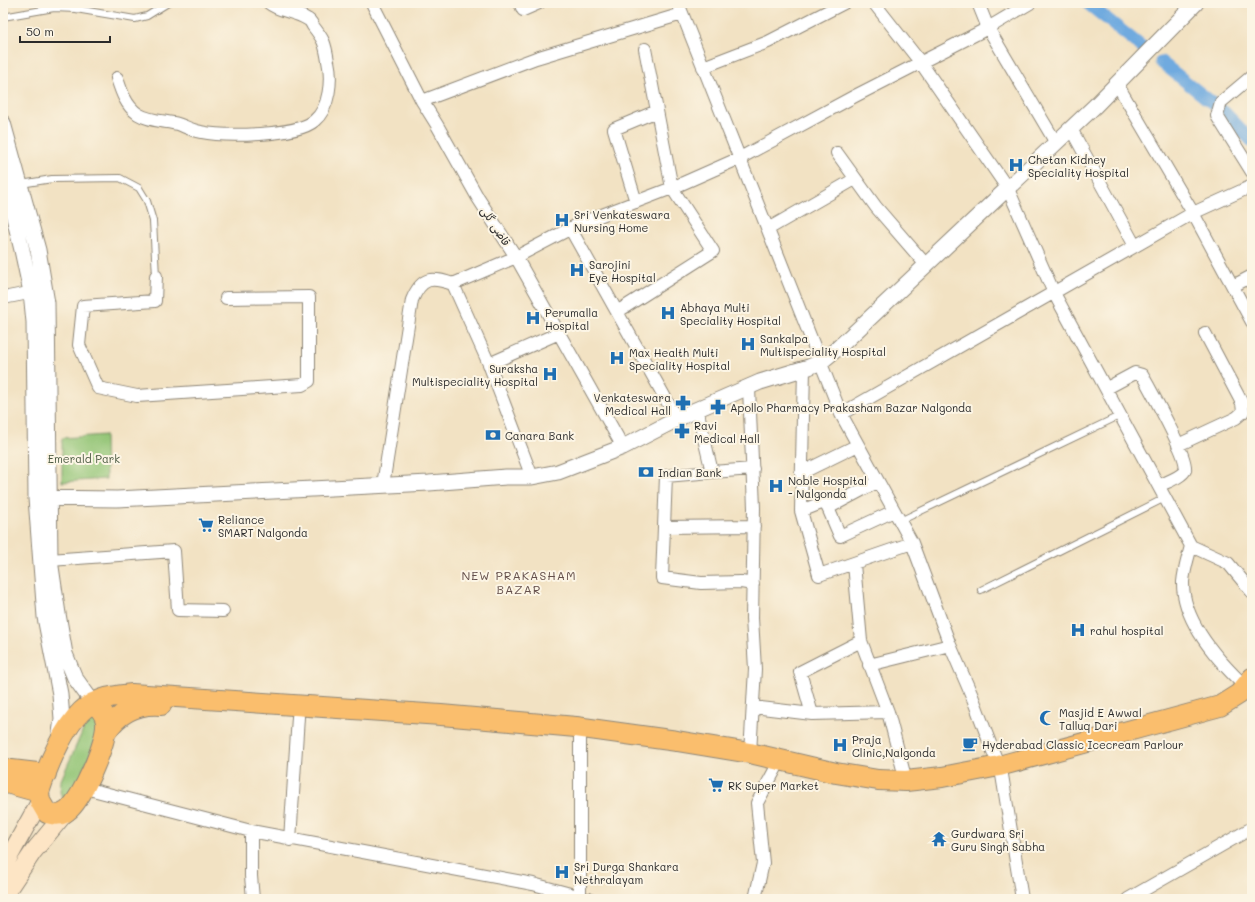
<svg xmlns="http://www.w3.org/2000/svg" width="1255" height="902" viewBox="0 0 1255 902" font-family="Mali,'Playpen Sans Arabic',sans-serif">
	<rect width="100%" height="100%" fill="#fcf5e5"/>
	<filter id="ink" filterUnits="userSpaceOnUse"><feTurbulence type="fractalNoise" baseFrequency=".025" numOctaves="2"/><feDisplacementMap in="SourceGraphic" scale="8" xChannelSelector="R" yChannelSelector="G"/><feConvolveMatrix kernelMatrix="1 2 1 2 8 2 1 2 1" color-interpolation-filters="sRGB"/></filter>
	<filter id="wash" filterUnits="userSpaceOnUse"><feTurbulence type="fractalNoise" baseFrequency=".012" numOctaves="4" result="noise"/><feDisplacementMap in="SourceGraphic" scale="16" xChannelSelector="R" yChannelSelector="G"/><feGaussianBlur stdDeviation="0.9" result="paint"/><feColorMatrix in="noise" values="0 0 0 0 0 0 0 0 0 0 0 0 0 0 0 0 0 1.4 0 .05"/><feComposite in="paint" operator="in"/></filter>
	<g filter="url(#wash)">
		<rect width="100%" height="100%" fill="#f2e2c3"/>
		<path fill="#92c475" stroke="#5e7850" d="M105 435 106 479 62 482V438Z
			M92 715 102 724 77 787 64 803 60 792 61 780 87 721Z"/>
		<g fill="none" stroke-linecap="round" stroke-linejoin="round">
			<path stroke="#6faadf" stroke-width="13" d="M1087 3 1142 47
				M1161 62 1225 113 1252 141"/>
		</g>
	</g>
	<g filter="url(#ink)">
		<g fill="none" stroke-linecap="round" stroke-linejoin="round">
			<g stroke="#8e8677" stroke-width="8">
				<path id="service" d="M3 17 54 8 76 9 135 19 147 16 168 3
					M21 184 52 179 120 178 139 188 147 201 153 221 156 276
					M900 521 1121 415
					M981 590 1165 498"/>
			</g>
			<g stroke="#8e8677" stroke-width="14">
				<path id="minor" d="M372 3 422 101 437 125 478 198 516 257 623 447
					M520 3 523 10 539 3
					M678 3 841 414 912 543 950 645 972 696 1002 775 1022 899
					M874 3 921 63 1008 189 1054 293 1191 546C1188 558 1184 570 1183 582 1182 622 1222 665 1249 690
					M978 3 988 28 1056 143
					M703 67 768 42 844 3
					M1252 76 1221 102 1217 116 1252 172
					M117 78C121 91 126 106 138 114 149 121 165 121 178 124 186 127 194 131 201 132 225 137 296 136 314 121 330 108 332 79 328 61 325 43 324 40 313 26 312 24 310 20 307 19 295 11 280 12 269 3
					M1117 84 1193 213 1252 322
					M422 101 536 58 682 14
					M1071 129 1135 246
					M837 153 876 207 927 266
					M636 202 614 129 657 111
					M570 228 677 419
					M768 229 855 179
					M156 276 155 301 83 306 79 345 98 388 137 396 302 385 309 381V297L226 298
					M1233 286 1252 276
					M3 298 39 291
					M617 312 713 251 672 188 645 49
					M489 364 559 333
					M804 368 801 511 819 575 912 543
					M749 388 754 508 752 618 755 669 750 753
					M1107 388 1135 373 1142 375 1145 380C1152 393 1189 459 1185 470 1182 477 1166 482 1159 486
					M697 409 712 472 666 476 662 578 701 583 741 582 753 584
					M841 414 1193 213 1252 186
					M1178 445 1236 418 1243 412 1242 403 1205 333
					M712 472 753 469
					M801 473 858 445
					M532 477 489 364 453 284 516 257 581 223 672 188 740 158 855 96 988 28 1030 3
					M383 485 412 300C422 276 432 277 453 284
					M828 508 840 536 894 511
					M801 511 824 502 828 508 877 482
					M665 527 754 526
					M1191 546 1228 563 1252 592
					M50 560 174 551 178 610 223 611
					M854 564 861 641 888 712 812 714 800 672 861 641
					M869 665 950 645
					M753 707 812 714
					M888 712 906 781
					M85 788 251 831 533 884 589 899
					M251 831V876L253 899
					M290 840 298 717
					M580 896V735
					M755 899 763 863 757 803 776 768
					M1128 899 1252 828"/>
			</g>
			<g stroke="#8e8677" stroke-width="17">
				<path id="tertiary" d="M3 123 38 250 47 303 50 560 58 614 65 654 75 678 93 703
					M3 172 22 250 31 292 34 322 36 498 45 617 60 694 62 719 59 740
					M36 498 117 499 429 483 506 477H532L558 472 623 447 691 412 760 382 809 367 821 362 838 348 1095 106 1196 3"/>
			</g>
			<g stroke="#8e8677" stroke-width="19">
				<path id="secondary" d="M3 868 40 801
					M3 897 33 852 66 812"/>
			</g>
			<g stroke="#8e8677" stroke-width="22">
				<path id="trunk" d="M93 703C100 708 105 713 106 722 108 741 82 800 67 811 61 816 55 815 47 813L40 801 39 792C48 765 67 716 93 703 105 697 119 695 132 694L441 715 576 727 677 741 750 753 836 773 878 780 906 781 942 777 999 766 1220 706 1239 694 1252 678
					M106 732C119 712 137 703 161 705
					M3 769 46 774
					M3 782 39 792"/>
			</g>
			<use href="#service" stroke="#fff" stroke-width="6"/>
			<use href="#minor" stroke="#fff" stroke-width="12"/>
			<use href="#tertiary" stroke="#fff" stroke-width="15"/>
			<use href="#secondary" stroke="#fde5c5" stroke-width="17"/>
			<use href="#trunk" stroke="#fabe6d" stroke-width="20"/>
		</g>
	</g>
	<defs>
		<g id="hospital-bare" transform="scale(1.2)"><path d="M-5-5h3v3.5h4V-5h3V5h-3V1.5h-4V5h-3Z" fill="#1f6fb2" stroke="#fcf5e5" stroke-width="2.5" paint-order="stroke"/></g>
		<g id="pharmacy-bare" transform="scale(1.2)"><path d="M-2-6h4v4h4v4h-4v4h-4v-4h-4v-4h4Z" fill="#1f6fb2" stroke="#fcf5e5" stroke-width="2.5" paint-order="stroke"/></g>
		<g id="bank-bare" transform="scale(1.2)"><path d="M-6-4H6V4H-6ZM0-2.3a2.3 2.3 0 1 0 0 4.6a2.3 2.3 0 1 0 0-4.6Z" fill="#1f6fb2" stroke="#fcf5e5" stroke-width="2.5" paint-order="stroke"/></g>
		<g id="supermarket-bare" transform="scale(1.2)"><path d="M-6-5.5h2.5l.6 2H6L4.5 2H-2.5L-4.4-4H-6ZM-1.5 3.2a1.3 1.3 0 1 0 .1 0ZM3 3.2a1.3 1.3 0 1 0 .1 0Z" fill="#1f6fb2" stroke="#fcf5e5" stroke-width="2.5" paint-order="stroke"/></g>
		<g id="mosque-bare" transform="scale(1.2)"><path d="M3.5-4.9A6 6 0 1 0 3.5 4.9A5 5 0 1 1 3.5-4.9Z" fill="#1f6fb2" stroke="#fcf5e5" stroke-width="2.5" paint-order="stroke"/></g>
		<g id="cafe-bare" transform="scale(1.2)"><path d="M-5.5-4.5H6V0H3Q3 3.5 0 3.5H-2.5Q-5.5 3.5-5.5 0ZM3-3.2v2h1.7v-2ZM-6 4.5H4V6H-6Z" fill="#1f6fb2" stroke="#fcf5e5" stroke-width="2.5" paint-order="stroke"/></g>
		<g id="temple-bare" transform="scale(1.2)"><path d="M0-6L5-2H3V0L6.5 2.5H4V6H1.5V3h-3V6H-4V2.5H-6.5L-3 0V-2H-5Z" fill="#1f6fb2" stroke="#fcf5e5" stroke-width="2.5" paint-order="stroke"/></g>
	</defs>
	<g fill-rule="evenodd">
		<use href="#hospital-bare" x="1016" y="165"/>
		<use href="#hospital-bare" x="562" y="220"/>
		<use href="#hospital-bare" x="577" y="270"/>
		<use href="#hospital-bare" x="668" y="313"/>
		<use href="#hospital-bare" x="533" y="318"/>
		<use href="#hospital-bare" x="748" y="344"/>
		<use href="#hospital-bare" x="617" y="358"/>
		<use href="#hospital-bare" x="550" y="374"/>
		<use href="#pharmacy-bare" x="683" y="403"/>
		<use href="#pharmacy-bare" x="718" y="407"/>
		<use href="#pharmacy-bare" x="682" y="431"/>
		<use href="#bank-bare" x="493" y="435"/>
		<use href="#bank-bare" x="646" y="472"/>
		<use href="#hospital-bare" x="776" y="486"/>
		<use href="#supermarket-bare" x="206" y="525"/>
		<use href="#hospital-bare" x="1078" y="630"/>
		<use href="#mosque-bare" x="1047" y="718"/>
		<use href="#cafe-bare" x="970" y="744"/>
		<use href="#hospital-bare" x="840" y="745"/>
		<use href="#supermarket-bare" x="716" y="785"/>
		<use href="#temple-bare" x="939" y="839"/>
		<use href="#hospital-bare" x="562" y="872"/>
	</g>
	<g text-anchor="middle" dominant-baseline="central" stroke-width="4" stroke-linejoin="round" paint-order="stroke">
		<g font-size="11" fill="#2b2b2b" stroke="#fcf5e5" text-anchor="start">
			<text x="1028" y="159">Chetan Kidney<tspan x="1028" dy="13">Speciality Hospital</tspan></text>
			<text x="574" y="214">Sri Venkateswara<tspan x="574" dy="13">Nursing Home</tspan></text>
			<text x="589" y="264">Sarojini<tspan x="589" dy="13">Eye Hospital</tspan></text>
			<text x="680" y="307">Abhaya Multi<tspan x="680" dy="13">Speciality Hospital</tspan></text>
			<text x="545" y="312">Perumalla<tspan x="545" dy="13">Hospital</tspan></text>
			<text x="760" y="338">Sankalpa<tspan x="760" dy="13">Multispeciality Hospital</tspan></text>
			<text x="629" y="352">Max Health Multi<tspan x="629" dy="13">Speciality Hospital</tspan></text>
			<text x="538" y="368" text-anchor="end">Suraksha<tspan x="538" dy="13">Multispeciality Hospital</tspan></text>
			<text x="671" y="397" text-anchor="end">Venkateswara<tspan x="671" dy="13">Medical Hall</tspan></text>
			<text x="730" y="407">Apollo Pharmacy Prakasham Bazar Nalgonda</text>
			<text x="694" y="425">Ravi<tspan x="694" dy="13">Medical Hall</tspan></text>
			<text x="505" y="435">Canara Bank</text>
			<text x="658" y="472">Indian Bank</text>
			<text x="788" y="480">Noble Hospital<tspan x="788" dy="13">- Nalgonda</tspan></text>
			<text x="218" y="519">Reliance<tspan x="218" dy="13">SMART Nalgonda</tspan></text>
			<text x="1090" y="630">rahul hospital</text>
			<text x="1059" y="712">Masjid E Awwal<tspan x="1059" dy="13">Talluq Dari</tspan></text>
			<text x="852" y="739">Praja<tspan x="852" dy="13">Clinic,Nalgonda</tspan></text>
			<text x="982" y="744">Hyderabad Classic Icecream Parlour</text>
			<text x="728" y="785">RK Super Market</text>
			<text x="951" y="833">Gurdwara Sri<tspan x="951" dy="13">Guru Singh Sabha</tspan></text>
			<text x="574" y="866">Sri Durga Shankara<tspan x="574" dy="13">Nethralayam</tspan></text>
		</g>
		<g font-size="11" fill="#2b2b2b" stroke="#fcf5e5">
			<text transform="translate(496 226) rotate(57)">قاضی گلی</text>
		</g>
		<g font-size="11" fill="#4a5941" stroke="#fcf5e5">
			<text x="84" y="458">Emerald Park</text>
		</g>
		<g font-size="12" letter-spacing="1" fill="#65504c" stroke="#fcf5e5">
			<text x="519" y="575">NEW PRAKASHAM<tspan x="519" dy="14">BAZAR</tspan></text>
		</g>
	</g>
	<rect width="1255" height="902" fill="none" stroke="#fcf5e5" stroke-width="16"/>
	<path d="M20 36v6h90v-6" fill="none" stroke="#2b2b2b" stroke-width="2"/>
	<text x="26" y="36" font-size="12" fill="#2b2b2b" stroke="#fcf5e5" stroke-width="3" paint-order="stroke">50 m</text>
</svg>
